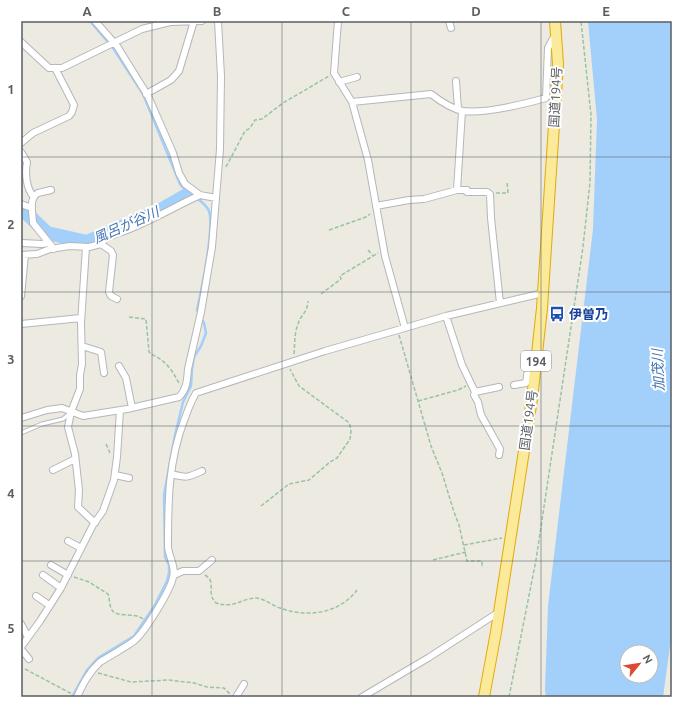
<svg xmlns="http://www.w3.org/2000/svg" width="693" height="718" viewBox="0 0 693 718" font-family="Ubuntu,'Noto Sans JP',sans-serif">
	<rect width="100%" height="100%" fill="#eceae1"/>
	<path fill="#a2d0fb" fill-rule="evenodd" d="M588 21H672V632L663 697H546L545 689 548 606 593 229 597 120ZM627 652H651V676H627Z"/>
	<g fill="none" stroke-linecap="round" stroke-linejoin="round">
		<path stroke="#a2d0fb" stroke-width="2.5" d="M72 697 87 670 98 658 134 636 155 605 167 581 169 573V565L165 557 164 495 175 435 183 402 191 386 192 369 194 357 201 346 206 333 204 323 197 310C201 292 216 222 208 209 201 198 187 194 180 184L143 94 113 48 90 21"/>
		<path stroke="#a2d0fb" stroke-width="14" d="M21 208 47 233 87 242 157 212 190 193"/>
		<g stroke="#b4b7bb" stroke-width="5">
			<path id="service" d="M21 433 42 424 63 419 70 413"/>
		</g>
		<g stroke="#b4b7bb" stroke-width="8">
			<path id="minor" d="M95 21 117 46 148 96 173 153 179 173 185 184 200 195 216 198
				M338 21 334 73 352 102 368 160 385 256 405 328
				M449 21 451 28
				M21 42 49 68H62L142 29 170 22 202 21
				M456 81 458 109
				M339 82 357 77
				M146 94 171 80 179 71 194 21
				M352 102 431 94C440 101 452 109 463 111 486 114 524 104 546 98L548 48 555 35
				M21 143 33 133 69 116 72 112 74 105 55 68
				M21 152 27 162C25 173 26 189 34 197
				M51 190C47 191 42 192 38 193 28 199 33 214 33 223L54 249
				M457 190 462 111
				M21 204 32 208
				M376 206 409 200 424 199 457 190H467V192H487L490 194 491 218 500 303
				M22 243 42 244 49 243
				M101 244 111 251 113 255 109 292 111 296 117 299
				M86 247 81 323 82 364 80 375V389L71 412 68 427 75 454 79 490 78 507 95 523
				M21 255 37 254 50 249 70 246 89 247 101 244C104 237 115 234 122 232 149 222 174 207 200 195
				M21 296 25 255
				M446 316 462 365 475 392
				M21 324 81 318
				M82 346 101 352 104 373
				M119 366 126 378 132 408
				M514 385 526 383 529 362 536 358
				M499 387 475 392 474 395 478 402 481 415 500 449 499 455
				M21 418 47 410 62 408 83 416 127 409 179 397C187 389 187 380 188 369L201 312 212 247 220 149 221 76 218 21
				M53 470 75 459
				M171 474C187 478 187 478 202 471
				M115 475 129 478
				M68 541 81 548
				M51 565 68 575
				M43 575 61 588
				M174 575 183 571H199L212 560
				M36 596 49 605
				M21 624 28 637
				M21 647 40 621 61 588 93 525 103 511 114 480 117 457 120 410
				M21 649 29 659
				M77 697C83 684 89 672 100 662 111 655 123 649 134 641 144 633 171 590 173 577 176 567 169 557 168 547 168 502 168 461 185 418 188 410 191 401 196 393L325 351 446 316 543 293
				M236 697 244 684
				M362 697 428 658 499 612"/>
		</g>
		<g stroke="#e4aa09" stroke-width="12">
			<path id="trunk" d="M484 697 496 632 532 399 542 308 558 64 555 21"/>
		</g>
		<path stroke="#98c3a6" stroke-width="1.5" stroke-dasharray="4 2" stroke-linecap="butt" d="M226 167 245 131 250 128 255 120 262 119 283 103 329 76
			M496 193H508L507 182
			M329 230 366 217 370 214
			M368 250 373 256
			M321 294 341 279 340 276 378 253
			M129 317 146 319 149 352C152 355 156 356 160 359 169 365 174 374 179 383
			M399 335 431 446 442 473 454 512 459 525 467 561H482V568
			M294 354C295 344 294 334 298 324 301 314 307 314 308 301
			M418 401 458 390 466 386
			M106 444 110 453
			M261 506 289 484 309 480 330 462 337 458 350 439 351 432 350 425 348 422 299 386 290 369
			M464 545 502 538
			M433 560 466 552
			M205 575C215 581 209 588 212 597 213 599 214 601 216 603 235 609 241 598 257 598 265 599 273 606 280 608 307 618 339 614 357 590
			M74 577 89 582 108 594C110 599 109 605 112 610 116 618 135 612 143 619
			M25 669 72 694
			M98 673 131 682 169 680 194 683 207 687 224 688 230 694
			M509 697 536 560 583 247 590 182 591 115 581 21"/>
		<use href="#service" stroke="#fff" stroke-width="3"/>
		<use href="#minor" stroke="#fff" stroke-width="6"/>
		<use href="#trunk" stroke="#faea9a" stroke-width="10"/>
	</g>
	<path fill="none" stroke="#5a5d62" stroke-width="1" stroke-opacity="0.55" d="M152 21V697M282 21V697M411 21V697M541 21V697M21 157H672M21 292H672M21 426H672M21 561H672"/>
	<defs>
		<g id="bus-bare" transform="scale(1.2)"><path d="M-5-6H5V4H4V6H2V4H-2V6H-4V4H-5ZM-3.5-4V0h7V-4ZM-3.5 1.2v1.5H-2V1.2ZM2 1.2v1.5H3.5V1.2Z" fill="#1a4fb4" stroke="#fff" stroke-width="2.5" paint-order="stroke"/></g>
	</defs>
	<g fill-rule="evenodd">
		<use href="#bus-bare" x="557" y="314"/>
	</g>
	<g text-anchor="middle" dominant-baseline="central" stroke-width="4" stroke-linejoin="round" paint-order="stroke">
		<rect fill="#fff" stroke="#8c8e91" stroke-width="1" x="521" y="351" width="30" height="20" rx="3"/>
		<g font-size="12" font-weight="bold" fill="#5a5d62">
			<text x="536" y="361">194</text>
		</g>
		<g font-size="13" fill="#5a5d62" stroke="#fff">
			<text transform="translate(555 97) rotate(-87)">国道194号</text>
			<text transform="translate(528 420) rotate(-82)">国道194号</text>
		</g>
		<g font-size="13" font-weight="bold" fill="#164399" stroke="#fff" text-anchor="start">
			<text x="569" y="314">伊曽乃</text>
		</g>
		<g font-size="14" font-style="italic" fill="#4375b4" stroke="#fff">
			<text transform="translate(126 225) rotate(-24)">風呂が谷川</text>
			<text transform="translate(658 370) rotate(-93)">加茂川</text>
		</g>
	</g>
	<rect width="693" height="718" fill="none" stroke="#ffffff" stroke-width="44"/>
	<g transform="translate(639 664) rotate(60)"><circle r="19" fill="#ffffff" stroke="#bdbec0"/>
	<path d="M0-3L7 15L0 10L-7 15Z" fill="#e14832"/>
	<text y="-6" font-size="11" font-weight="bold" text-anchor="middle" fill="#5a5d62">N</text>
	</g>
	<rect x="22" y="22" width="649" height="674" fill="none" stroke="#5a5d62" stroke-width="1.5"/>
	<g font-size="13" text-anchor="middle" font-weight="bold" fill="#5a5d62">
		<text x="87" y="16">A</text>
		<text x="217" y="16">B</text>
		<text x="346" y="16">C</text>
		<text x="476" y="16">D</text>
		<text x="606" y="16">E</text>
		<text x="11" y="94">1</text>
		<text x="11" y="229">2</text>
		<text x="11" y="364">3</text>
		<text x="11" y="498">4</text>
		<text x="11" y="633">5</text>
	</g>
</svg>
